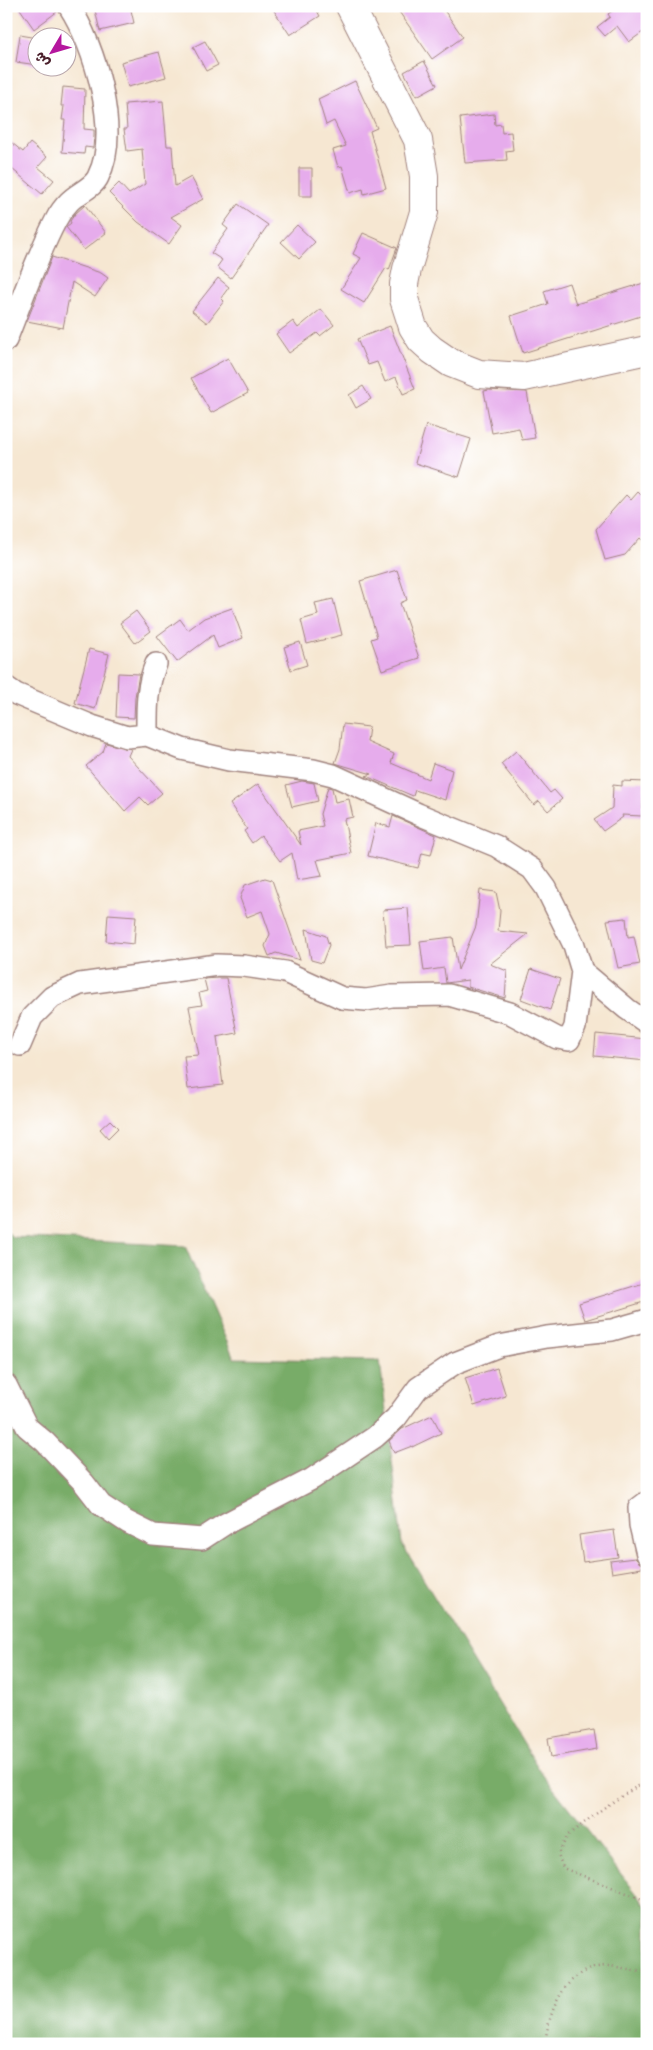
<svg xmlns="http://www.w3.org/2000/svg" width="653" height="2050" viewBox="0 0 653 2050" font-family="Kalam,'Playpen Sans Arabic',sans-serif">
	<rect width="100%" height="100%" fill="#fff"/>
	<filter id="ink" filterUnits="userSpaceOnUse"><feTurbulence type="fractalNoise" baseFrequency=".02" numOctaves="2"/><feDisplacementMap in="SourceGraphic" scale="10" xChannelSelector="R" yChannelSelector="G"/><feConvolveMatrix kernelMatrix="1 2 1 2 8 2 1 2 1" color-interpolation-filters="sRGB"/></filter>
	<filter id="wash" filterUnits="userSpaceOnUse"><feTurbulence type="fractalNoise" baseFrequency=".0096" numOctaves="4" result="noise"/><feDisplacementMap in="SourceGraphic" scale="20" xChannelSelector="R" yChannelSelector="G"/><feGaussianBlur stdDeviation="1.12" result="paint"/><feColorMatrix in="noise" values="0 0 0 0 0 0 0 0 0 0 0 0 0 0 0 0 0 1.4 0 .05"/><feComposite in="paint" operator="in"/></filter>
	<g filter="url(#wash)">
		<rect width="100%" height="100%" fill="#f6e7d2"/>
		<path fill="#78ac68" stroke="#61664a" d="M6 1230 12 1237 185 1246 234 1358 380 1361 402 1544 542 1774 647 1907V2044H6Z"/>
		<g id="blocks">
			<path fill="#e6acec" d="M18 6H57L58 11 34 29Z
				M94 6H130L134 23 100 31Z
				M271 6H314L320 16 290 35Z
				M395 6H441L463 37 432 59Z
				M619 6H647V29L629 42 617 26 605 36 597 27 610 17 608 14Z
				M20 35 38 38V65L16 62Z
				M205 41 218 65 206 71 193 47Z
				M159 52 166 77 128 87 121 62Z
				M424 61 437 85 417 96 404 72Z
				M355 81 377 128 370 131 386 188 364 194 363 189 350 193 342 166 338 167 333 150 346 146 334 121 326 125 318 99Z
				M63 87 85 89 84 129 94 130V136L93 148 85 147 84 154 62 152 65 120H62L64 106H61Z
				M163 101 167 146H172L175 186 191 177 203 199 171 217 182 225 169 244 138 222 109 193 119 183 129 194 145 184 142 149 127 151 124 129H127L125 104Z
				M494 114 495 125 501 124 502 133 511 132 513 150 506 151 507 160 465 163 460 118Z
				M6 138 23 152 30 143 47 157 38 167 54 180 42 194 6 164Z
				M299 168H312V196H299Z
				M238 204 268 225 231 278 217 267 222 260 211 253 228 229 223 225Z
				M85 205 106 233 84 250 66 227 71 223 70 221 75 214Z
				M297 225 315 242 299 259 281 242Z
				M363 233 397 248 389 270 386 268 364 303 341 289 361 258 353 254Z
				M52 257 101 273 108 278 95 297 72 282 63 328 27 321Z
				M218 278 229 287 221 298 224 301 207 323 192 311Z
				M647 282V314L523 353 511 316 548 304 544 291 569 283 576 304Z
				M321 309 334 325 320 336 317 333 289 353 276 334 293 321 298 328Z
				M390 326 415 389 403 394 396 377 385 382 377 362 368 365 357 339Z
				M228 358 248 393 211 413 191 378Z
				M363 386 371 399 356 408 349 395Z
				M489 390 527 392 535 438 522 440 519 428 492 433 484 391Z
				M426 425 471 439 459 477 415 463Z
				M638 492 641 495 647 494V544L640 538 625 555 605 560 596 529 626 495 631 500Z
				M397 570 407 600 400 603 419 658 382 670 371 639 377 637 360 581Z
				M333 599 342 635 307 644 301 620 318 615 315 603Z
				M232 608 243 638 218 648 213 635 177 662 157 636 180 619 188 630 204 618Z
				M136 611 151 631 135 643 120 623Z
				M300 642 307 665 291 670 284 647Z
				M89 649 109 654 95 709 75 703Z
				M118 673 139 674 135 697 134 718 116 717Z
				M343 724 369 727 367 742 394 754 391 763 428 779 433 763 452 770 445 800 415 790 413 796 366 776 372 774 335 763 340 749Z
				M106 743 131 749 128 756 162 793 148 805 140 797 125 811 86 766 103 752Z
				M516 751 550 793 554 790 562 799 548 811 539 801 534 805 501 764Z
				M302 781 314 783 318 801 292 807 286 785Z
				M622 781 645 782 642 816 622 815 623 817 603 831 594 820 612 808 613 785 622 786Z
				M258 784 301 845 298 831 323 826 320 814 328 787 332 788 335 802 349 799 353 817 344 819 351 853 317 860 322 876 297 880 292 853 280 861 261 836 252 843 244 831 247 829 230 804Z
				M393 816 436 835 431 855 422 853 418 868 368 856 376 823 390 827Z
				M265 878 272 880 300 960 276 953 269 956 265 946 270 934 262 911 247 917 240 898 245 885Z
				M480 890 496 892 500 911 498 931 528 934 490 964 507 971 505 998 468 987V980L446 983 444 968 424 971 420 941 453 937 458 970 476 926Z
				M408 908 411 945 386 946 383 910Z
				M108 914 136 916 134 944 106 941Z
				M626 918 628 937 634 936 640 964 618 968 607 920Z
				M306 929 326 936 329 945 322 963 311 960Z
				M531 969 560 979 550 1010 521 999Z
				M218 978H226L237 1033 217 1037 223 1085 188 1089 184 1056 199 1055 189 1007 202 1005 199 993 207 991 204 979Z
				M596 1034 647 1039V1061L594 1056Z
				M110 1120 118 1128 108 1138 100 1129Z
				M647 1282V1301L585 1320 579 1303Z
				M497 1368 506 1396 474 1406 465 1378Z
				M432 1415 441 1433 412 1447V1446L394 1453 389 1441 402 1429Z
				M614 1530 618 1557 583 1562 579 1535Z
				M635 1558 642 1565V1568L612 1573 610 1561Z
				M594 1730 597 1749 551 1757 548 1738Z"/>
		</g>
	</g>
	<g filter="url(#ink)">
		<use href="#blocks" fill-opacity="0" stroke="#a0837e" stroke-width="1"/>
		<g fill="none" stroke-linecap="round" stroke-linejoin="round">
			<g stroke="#a0837e" stroke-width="24">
				<path id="minor" d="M6 340C22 300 36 258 56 220 59 214 64 207 69 202 77 193 93 188 98 177 121 132 95 46 69 6
					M6 687 16 694 92 726 127 737 147 735 182 749 229 760 313 770 333 775 418 814 496 846 532 869 546 888 574 945 582 971 627 1009 647 1023
					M147 735C147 710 146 687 156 664
					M20 1045 32 1017 52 997 80 984 217 965 244 966 285 972 342 998 366 1000 392 996 449 995 510 1013 557 1038 569 1040 575 1027 582 971
					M6 1385 27 1427 45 1442 84 1483 101 1505 127 1522 153 1535 202 1539 225 1524 312 1479 375 1437 396 1418 418 1388 455 1363 499 1346 547 1337 612 1330 647 1320
					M647 1502 639 1508 640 1525 647 1554"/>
			</g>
			<g stroke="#a0837e" stroke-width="30">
				<path id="major" d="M350 6 418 140 424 176V212L407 269 404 284V299L413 327 421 340 432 350 451 363 479 374 524 377 647 350"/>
			</g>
			<path stroke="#a0837e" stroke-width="2.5" stroke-dasharray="1 4" stroke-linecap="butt" d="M647 1780 605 1807 568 1835 558 1854 563 1868 647 1901
				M545 2044C549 2009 566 1966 608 1966 621 1967 634 1971 647 1971"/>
			<use href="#minor" stroke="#fff" stroke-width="21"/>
			<use href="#major" stroke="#fff" stroke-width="28"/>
		</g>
	</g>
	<rect width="653" height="2050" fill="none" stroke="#fff" stroke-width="25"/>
	<g transform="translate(52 52) rotate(232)"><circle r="24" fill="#ffffff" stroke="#b7a5aa"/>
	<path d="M0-4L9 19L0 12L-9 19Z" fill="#b5179e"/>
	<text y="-8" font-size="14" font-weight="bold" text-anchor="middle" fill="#4a1f2b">ش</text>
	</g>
</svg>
